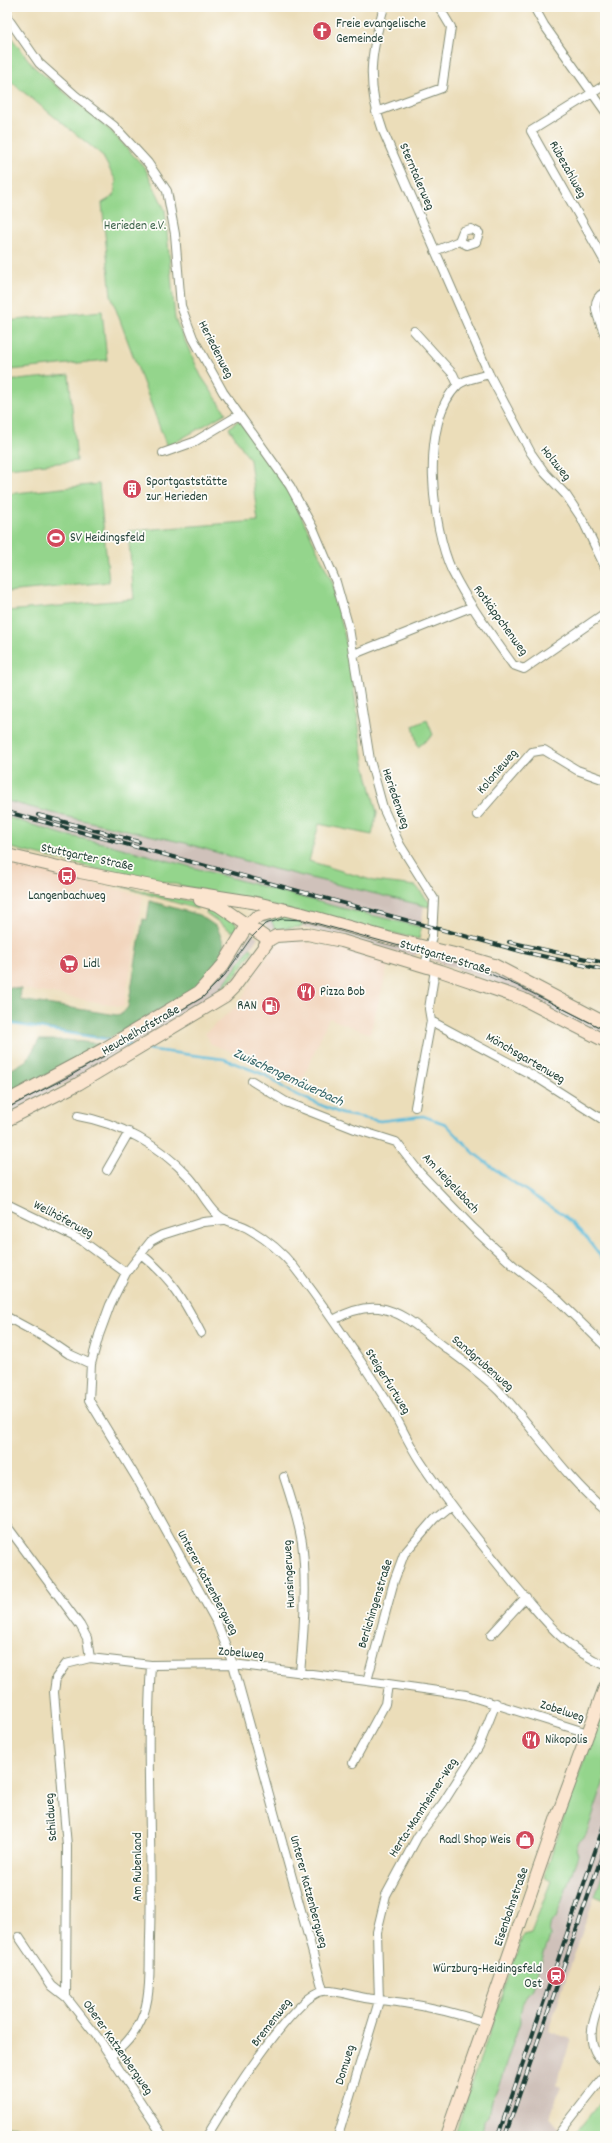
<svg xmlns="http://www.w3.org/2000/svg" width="612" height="2143" viewBox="0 0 612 2143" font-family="Dekko,sans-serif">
	<rect width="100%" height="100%" fill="#fdfcf7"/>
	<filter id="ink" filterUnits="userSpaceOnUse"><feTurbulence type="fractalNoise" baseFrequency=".025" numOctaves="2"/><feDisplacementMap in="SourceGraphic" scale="8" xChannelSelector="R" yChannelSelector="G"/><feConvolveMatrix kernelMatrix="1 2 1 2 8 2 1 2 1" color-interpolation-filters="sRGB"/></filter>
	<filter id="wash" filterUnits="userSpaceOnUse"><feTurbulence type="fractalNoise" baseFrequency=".012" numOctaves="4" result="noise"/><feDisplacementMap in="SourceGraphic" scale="16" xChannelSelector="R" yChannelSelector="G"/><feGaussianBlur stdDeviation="0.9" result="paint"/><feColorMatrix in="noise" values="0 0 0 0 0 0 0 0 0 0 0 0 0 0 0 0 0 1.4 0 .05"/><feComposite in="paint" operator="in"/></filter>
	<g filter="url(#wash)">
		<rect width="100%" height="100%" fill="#ebddb9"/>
		<path fill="#f2d5bd" d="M7 860 143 896 124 1007 7 986Z
			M294 940 340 949 389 962 370 1034 329 1018 303 1079 211 1044 205 1033 239 1004 260 965 277 945Z"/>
		<path fill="#cfc1ba" d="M7 801 64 816 185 843 266 867 424 906 421 927 337 907 107 844 65 835 7 817Z
			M281 914 418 950 419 953 414 956 302 927 279 929 269 928 266 925 265 920Z
			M251 933 258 937 232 976 213 997 80 1076 7 1115V1106L229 964 231 965Z
			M433 954 503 977 504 973 605 1027V1037L502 988 503 985 431 960Z
			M605 1778V1866L548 2031 571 2039 556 2085 561 2087 550 2117 561 2131 567 2136H482L484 2120 488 2116 491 2101 498 2088 520 2022 519 2017 527 1995 531 1990 550 1937 549 1928 579 1842 586 1835Z"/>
		<path fill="#94d58c" stroke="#5a8960" d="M7 32 34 67 111 131 145 168 165 210 175 319 201 376 226 413 167 447 111 296 102 203 114 196 116 181 102 155 16 86 7 77Z
			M102 311 107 360 11 370 7 321Z
			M69 375 77 461 7 468V381Z
			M239 420 287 488 309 532 333 584 349 656 364 762 377 813 372 835 319 824 309 861 374 881 416 886 430 903 429 907 266 867 185 843 64 816 7 801V611L134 599 128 531 258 521 250 460 229 428Z
			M99 484 109 582 7 592V494Z
			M427 720 433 735 418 747 413 726Z
			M7 817 65 835 107 844 337 907 421 927 419 939 174 884 105 871 7 847Z
			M117 885 198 903 197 909Z
			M208 907 236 923 237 931H231L206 913Z
			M277 914 304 918 302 927 275 929 271 920 265 922V920Z
			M250 948 253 950 237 974 213 999Z
			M605 1702V1778L586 1835 579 1842 576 1850 578 1855 556 1918C549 1923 549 1929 550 1937L531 1990C524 1997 519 2012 520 2022L498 2088 491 2100 488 2116 484 2120 482 2136H454L523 1935 531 1933 551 1881 544 1877 569 1802Z
			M605 1866V1900L595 1896Z
			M605 2096V2136H573Z
			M7 2126 93 2136H7Z"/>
		<path fill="#77b678" stroke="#4b7a56" d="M150 901 199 915 217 927 224 944 220 962 196 989 109 1038 7 1022V987L21 989 20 1000 117 1015 123 1013 128 1007 143 919 147 920Z
			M39 1040H67L100 1044 75 1060 7 1095V1068L12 1069 27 1060Z"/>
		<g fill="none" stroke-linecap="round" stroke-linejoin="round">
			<path stroke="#5cbbda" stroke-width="2.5" d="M7 1023 111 1040
				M122 1043 132 1046
				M145 1049 224 1059 265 1075 290 1092 342 1114 380 1121 423 1116 446 1124 475 1154 505 1177 564 1215 587 1238 605 1262"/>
		</g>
	</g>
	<g filter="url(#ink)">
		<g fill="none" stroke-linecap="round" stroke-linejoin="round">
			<g stroke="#858d76" stroke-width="10">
				<path id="street" d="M384 7C370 54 366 84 383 131L489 374 531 453 545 473 566 495 582 519 605 567
					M534 7 544 25 605 111
					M7 17 39 63 76 96 114 126 148 163 167 191 175 234 181 306 193 338 223 392 290 486 313 528 336 582 349 628 370 760 383 808 400 845 434 899 432 936 425 966
					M605 85 531 131 605 262
					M376 112 442 88 451 27 439 7
					M435 251 459 241 467 245 476 242 479 233 471 229 463 231 459 241
					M605 292C587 301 600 321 605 335
					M414 331 453 374 458 385
					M489 374C480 377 464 379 458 385 419 421 432 528 452 571 469 605 491 634 513 665L524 669 605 613
					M163 453 194 442 239 415
					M354 654 471 607
					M477 815 532 752 544 750 577 770 605 780
					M431 1021 536 1077 605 1121
					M252 1081 286 1102 355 1129 396 1142 420 1173 473 1228 514 1266 559 1301 605 1346
					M415 1107 431 1021 429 1009 435 969
					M78 1116C120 1123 160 1146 189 1177 200 1189 206 1204 218 1215 227 1223 239 1223 249 1229 266 1239 282 1252 294 1267 327 1309 357 1355 386 1400 398 1419 407 1441 420 1461 448 1504 481 1543 513 1583 541 1615 564 1649 605 1665
					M107 1170 129 1132
					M7 1204 81 1240 126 1273
					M224 1220 203 1222 162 1235 151 1241 126 1273 110 1305 99 1335 91 1364 89 1400 140 1484 217 1623 233 1664 323 1990
					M141 1254C172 1279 183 1298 201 1333
					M7 1317 44 1337 69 1354 91 1364
					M333 1320C347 1312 362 1306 379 1308 400 1311 417 1326 434 1339 456 1356 480 1372 500 1392 535 1430 565 1477 605 1510
					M284 1477C291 1498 298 1519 302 1542 307 1581 304 1633 300 1673
					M7 1526 80 1625 87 1638 90 1658
					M491 1635 526 1597
					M367 1681 394 1581 404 1554 434 1519 451 1505
					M353 1763 385 1704 388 1685
					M19 1937 52 1986 66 1997 99 2039 163 2136
					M605 1989C596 2013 580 2044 605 2063
					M66 1997 67 1846 54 1692 56 1678 66 1664 90 1658 151 1665 233 1664 367 1681 466 1695 588 1733
					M110 2056C123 2048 135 2034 141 2020 152 1998 149 1962 150 1938 153 1847 145 1756 151 1665
					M207 2136C223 2109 294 1995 323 1991 332 1989 354 1996 365 1998 378 2000 391 2001 404 2003 432 2007 459 2014 486 2023
					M338 2136 379 2001 377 1932 386 1895 418 1836 443 1803 479 1746 496 1703
					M557 2136 605 2075"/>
			</g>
			<g stroke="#858d76" stroke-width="14">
				<path id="secondary" d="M7 855 80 872 161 888 252 902 299 913 388 938 467 957 494 965 605 1023
					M200 900 218 905 269 940
					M7 1101 104 1049 199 992 223 965 247 926 255 918 280 911
					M7 1120 78 1084 225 996 235 986 269 940 276 936 307 934 342 941 441 971 523 999 605 1041
					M446 2136 557 1817 605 1687"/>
			</g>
			<use href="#street" stroke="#fff" stroke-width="8"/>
			<use href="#secondary" stroke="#fbe5cf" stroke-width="12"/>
			<path stroke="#1f3d34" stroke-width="1" d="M7 1108 70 1076 203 997 225 975 251 938 265 924 282 919 304 920 440 957 488 973 518 986 605 1030"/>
			<g stroke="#1f3d34" stroke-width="4">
				<path id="rail" d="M7 812 524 952 605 970
					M38 815 139 842
					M509 942 605 963
					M498 2136 605 1822
					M505 2136 605 1847"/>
			</g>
			<use href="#rail" stroke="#fdfcf7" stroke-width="2.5" stroke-dasharray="8" stroke-linecap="butt"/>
		</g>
	</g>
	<defs>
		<g id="church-disc" transform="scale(1)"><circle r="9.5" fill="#d1495b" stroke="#fdfcf7"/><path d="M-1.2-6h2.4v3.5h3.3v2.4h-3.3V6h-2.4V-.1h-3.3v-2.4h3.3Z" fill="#fff"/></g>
		<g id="building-disc" transform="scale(1)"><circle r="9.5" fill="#d1495b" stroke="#fdfcf7"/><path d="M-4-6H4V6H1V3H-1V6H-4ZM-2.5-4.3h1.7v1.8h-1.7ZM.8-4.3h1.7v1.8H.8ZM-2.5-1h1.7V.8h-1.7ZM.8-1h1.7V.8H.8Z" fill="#fff"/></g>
		<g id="stadium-disc" transform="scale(1)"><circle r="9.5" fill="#d1495b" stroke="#fdfcf7"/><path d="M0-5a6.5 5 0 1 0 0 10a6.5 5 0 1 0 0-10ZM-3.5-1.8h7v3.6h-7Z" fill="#fff"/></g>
		<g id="bus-disc" transform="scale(1)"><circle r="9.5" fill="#d1495b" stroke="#fdfcf7"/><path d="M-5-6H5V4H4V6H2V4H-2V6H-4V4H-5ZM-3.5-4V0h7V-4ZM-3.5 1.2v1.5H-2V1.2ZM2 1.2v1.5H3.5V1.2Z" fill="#fff"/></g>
		<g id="supermarket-disc" transform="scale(1)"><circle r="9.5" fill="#d1495b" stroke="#fdfcf7"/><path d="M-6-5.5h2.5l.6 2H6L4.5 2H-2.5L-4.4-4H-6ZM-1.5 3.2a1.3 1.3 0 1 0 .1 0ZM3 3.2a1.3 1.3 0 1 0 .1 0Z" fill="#fff"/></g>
		<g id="restaurant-disc" transform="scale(1)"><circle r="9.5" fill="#d1495b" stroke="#fdfcf7"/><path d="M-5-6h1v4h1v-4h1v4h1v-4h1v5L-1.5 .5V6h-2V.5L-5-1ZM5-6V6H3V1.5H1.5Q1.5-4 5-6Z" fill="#fff"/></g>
		<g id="fuel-disc" transform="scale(1)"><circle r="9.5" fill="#d1495b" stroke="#fdfcf7"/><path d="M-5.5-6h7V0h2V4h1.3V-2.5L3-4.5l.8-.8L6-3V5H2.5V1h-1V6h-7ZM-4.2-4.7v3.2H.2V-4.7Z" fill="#fff"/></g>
		<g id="shop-disc" transform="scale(1)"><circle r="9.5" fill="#d1495b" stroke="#fdfcf7"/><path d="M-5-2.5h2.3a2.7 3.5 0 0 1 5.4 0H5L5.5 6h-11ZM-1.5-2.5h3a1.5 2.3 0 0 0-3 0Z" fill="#fff"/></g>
		<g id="station-disc" transform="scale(1)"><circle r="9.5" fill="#d1495b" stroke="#fdfcf7"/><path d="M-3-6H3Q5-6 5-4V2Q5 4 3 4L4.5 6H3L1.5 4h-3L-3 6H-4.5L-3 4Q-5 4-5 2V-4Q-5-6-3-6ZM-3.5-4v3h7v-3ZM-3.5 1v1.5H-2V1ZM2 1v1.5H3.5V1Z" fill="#fff"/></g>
	</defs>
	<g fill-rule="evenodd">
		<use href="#church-disc" x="322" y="31"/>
		<use href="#building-disc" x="132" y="489"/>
		<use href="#stadium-disc" x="56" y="538"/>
		<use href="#bus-disc" x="67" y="876"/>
		<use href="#supermarket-disc" x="69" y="964"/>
		<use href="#restaurant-disc" x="306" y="992"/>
		<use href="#fuel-disc" x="271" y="1006"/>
		<use href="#restaurant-disc" x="531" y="1740"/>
		<use href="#shop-disc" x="525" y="1840"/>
		<use href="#station-disc" x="556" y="1976"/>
	</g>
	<g text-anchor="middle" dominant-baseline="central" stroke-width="3.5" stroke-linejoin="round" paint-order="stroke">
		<g font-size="13" fill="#1f3d34" stroke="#fdfcf7" text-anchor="start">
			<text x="336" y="24">Freie evangelische<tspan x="336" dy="15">Gemeinde</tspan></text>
			<text x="146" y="482">Sportgaststätte<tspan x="146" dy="15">zur Herieden</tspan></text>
			<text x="70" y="538">SV Heidingsfeld</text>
			<text x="67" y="896" text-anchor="middle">Langenbachweg</text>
			<text x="83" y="964">Lidl</text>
			<text x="320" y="992">Pizza Bob</text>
			<text x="257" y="1006" text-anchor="end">RAN</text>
			<text x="545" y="1740">Nikopolis</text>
			<text x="511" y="1840" text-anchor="end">Radl Shop Weis</text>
			<text x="542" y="1969" text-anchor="end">Würzburg-Heidingsfeld<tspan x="542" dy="15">Ost</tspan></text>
		</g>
		<g font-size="13" fill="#1f3d34" stroke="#fdfcf7">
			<text transform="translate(567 170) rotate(61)">Rübezahlweg</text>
			<text transform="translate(416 177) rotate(67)">Sterntalerweg</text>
			<text transform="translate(215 350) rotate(63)">Heriedenweg</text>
			<text transform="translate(555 464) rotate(51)">Holzweg</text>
			<text transform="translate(500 621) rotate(54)">Rotkäppchenweg</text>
			<text transform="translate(498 772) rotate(-49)">Kolonieweg</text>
			<text transform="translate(395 799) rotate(71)">Heriedenweg</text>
			<text transform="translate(87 858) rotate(12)">Stuttgarter Straße</text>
			<text transform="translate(445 958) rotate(17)">Stuttgarter Straße</text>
			<text transform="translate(141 1031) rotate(-30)">Heuchelhofstraße</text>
			<text transform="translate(525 1059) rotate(30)">Mönchsgartenweg</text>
			<text transform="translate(450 1184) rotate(47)">Am Heigelsbach</text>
			<text transform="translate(63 1220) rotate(28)">Wellhöferweg</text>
			<text transform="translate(482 1364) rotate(41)">Sandgrubenweg</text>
			<text transform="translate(387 1382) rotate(58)">Steigerfurtweg</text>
			<text transform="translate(290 1574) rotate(-93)">Hunsingerweg</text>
			<text transform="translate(207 1583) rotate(62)">Unterer Katzenbergweg</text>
			<text transform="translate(376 1604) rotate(-73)">Berlichingenstraße</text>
			<text transform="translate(241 1654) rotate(5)">Zobelweg</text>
			<text transform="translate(562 1712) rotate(18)">Zobelweg</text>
			<text transform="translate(424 1808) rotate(-57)">Herta-Mannheimer-Weg</text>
			<text transform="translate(52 1817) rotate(-94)">Schildweg</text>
			<text transform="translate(138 1867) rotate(-90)">Am Rubenland</text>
			<text transform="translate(308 1892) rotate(75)">Unterer Katzenbergweg</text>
			<text transform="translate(512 1907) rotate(-71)">Eisenbahnstraße</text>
			<text transform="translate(272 2023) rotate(-52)">Bremenweg</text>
			<text transform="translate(117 2048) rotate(55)">Oberer Katzenbergweg</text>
			<text transform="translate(346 2065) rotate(-73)">Domweg</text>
		</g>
		<g font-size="13" fill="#3c634a" stroke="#fdfcf7">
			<text x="135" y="226">Herieden e.V.</text>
		</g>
		<g font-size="14" font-style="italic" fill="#316366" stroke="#fdfcf7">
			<text transform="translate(288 1078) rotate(25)">Zwischengemäuerbach</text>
		</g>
	</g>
	<rect width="612" height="2143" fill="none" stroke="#fdfcf7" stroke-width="24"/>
</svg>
